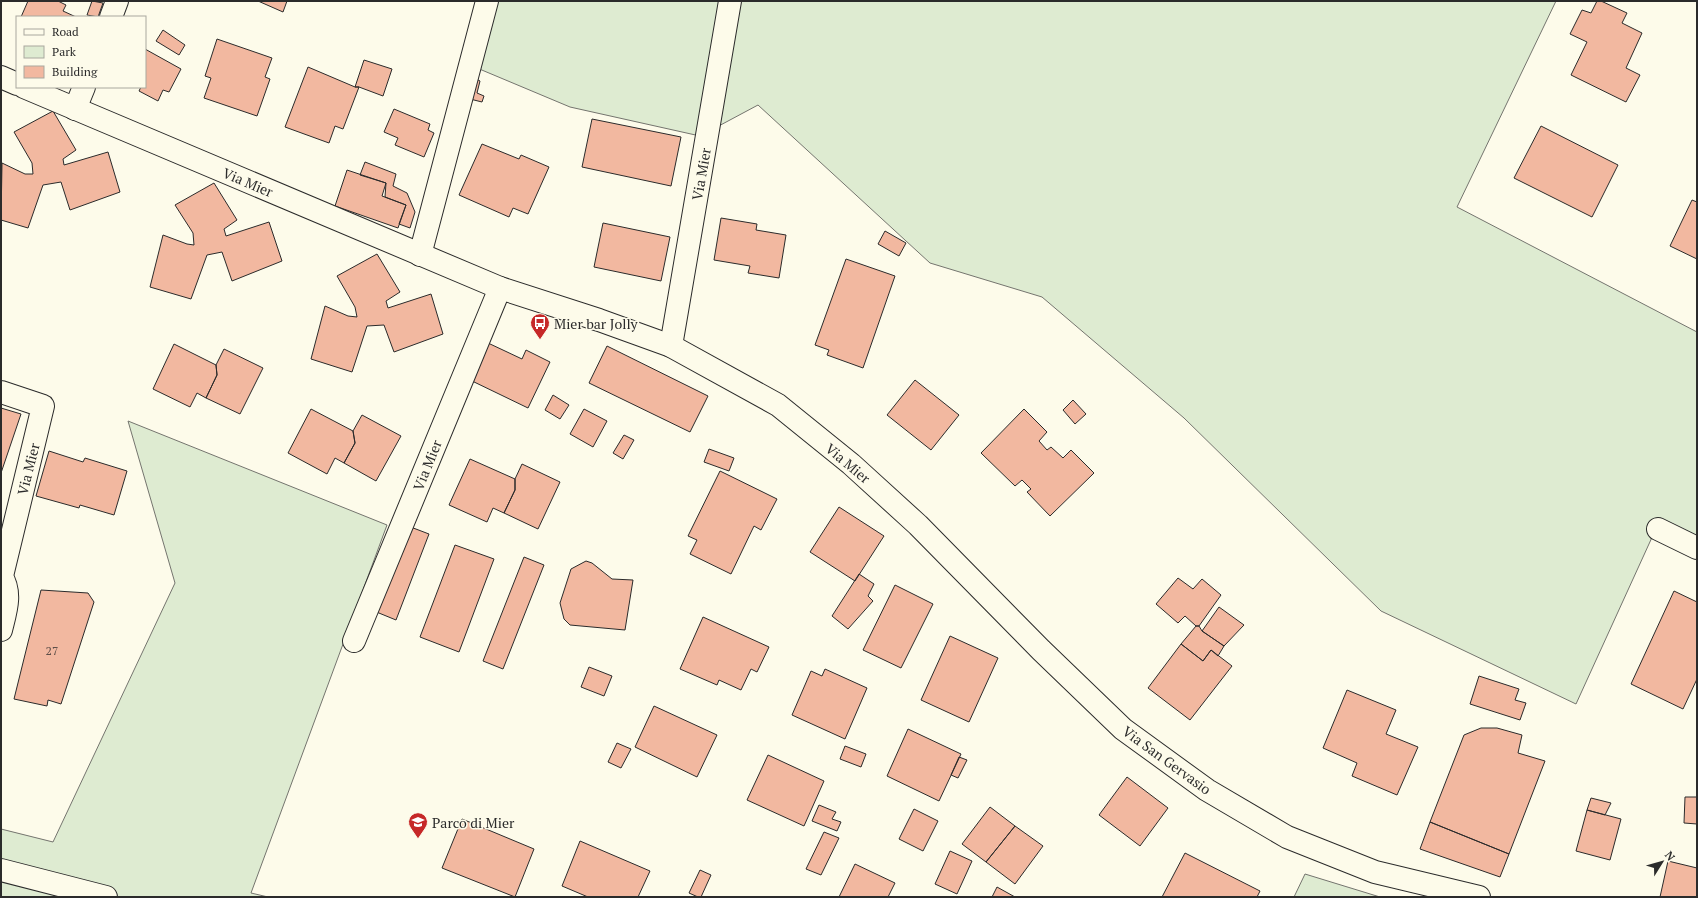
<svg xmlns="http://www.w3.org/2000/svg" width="1698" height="898" viewBox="0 0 1698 898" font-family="'PT Serif',serif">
	<rect width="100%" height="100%" fill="#fdfbea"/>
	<path fill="#deebd1" stroke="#74746e" d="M495 1H1556L1457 207 1697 332V541L1659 522 1576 704 1381 611 1184 418 1042 297 930 263 758 105 700 136 570 107 477 68Z
		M128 421 387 525 251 893 268 897H1V829L53 842 175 583Z
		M1305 874 1380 897H1294Z"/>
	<path fill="#f2b8a0" stroke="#2b2b2b" d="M28 1H58L66 5 63 11 76 17H21Z
		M92 1 103 3 98 17 87 15Z
		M258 1H287L283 12Z
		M1597 1H1601L1627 13 1622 23 1642 33 1626 68 1640 75 1626 102 1571 75 1587 42 1570 34 1582 10 1591 13Z
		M163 30 185 45 179 55 156 41Z
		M217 39 272 58 265 77 270 79 257 116 204 98 211 78 205 76Z
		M145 49 181 69 169 92 163 90 158 101 139 91 141 87H145Z
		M364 60 392 69 383 96 359 87H355Z
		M308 67 355 87H359L343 129 335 126 329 143 285 127Z
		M471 76 480 81 477 93 484 96 482 102 466 98Z
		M394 109 430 124 428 130 434 133 424 157 395 145 398 138 384 132Z
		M53 111 76 150 63 159 64 165 108 152 120 192 70 210 61 182 43 185 28 228 1 220 2 163 25 174H33L32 163 14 132Z
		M592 119 681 137 671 186 582 167Z
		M1541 126 1618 165 1592 217 1514 178Z
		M482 144 519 159 521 155 549 167 528 214 513 208 509 217 459 195Z
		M365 162 396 174 393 186 407 193 415 212 410 228 399 224 406 205 385 197 386 183 360 175Z
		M347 170 386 183 382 196 406 205 398 228 335 206Z
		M214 183 237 220 224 229 226 236 269 222 282 261 232 281 222 252 207 255 191 299 150 287 163 235 187 244 194 245 193 233 175 205Z
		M1692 200 1697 202V259L1670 246Z
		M721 218 757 224 756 230 786 235 779 278 748 273 750 266 714 260Z
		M603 223 670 237 661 281 594 267Z
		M885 231 906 243 899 256 878 244Z
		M377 254 400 292 386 301 388 308 431 294 443 334 394 352 384 325 367 326 352 372 311 359 325 306 348 316 357 317 355 307 337 276Z
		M846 259 895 276 863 368 827 355 829 350 815 345Z
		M488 343 522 359 526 350 550 362 528 408 470 380Z
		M174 344 216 365 217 375 206 398 197 393 190 407 153 389Z
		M607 346 708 396 690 432 589 383Z
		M224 349 263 368 240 414 206 398 217 375 216 365Z
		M915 380 959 415 931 450 887 415Z
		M553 395 569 405 560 419 545 410Z
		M1073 400 1086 414 1075 424 1063 410Z
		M1 408 21 414 1 473Z
		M311 409 353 431 355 443 344 463 335 458 327 474 288 453Z
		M584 409 607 421 593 447 570 434Z
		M1024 409 1047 432 1039 441 1047 450 1051 447 1063 458 1071 450 1094 473 1050 516 1027 492 1031 489 1022 480 1015 486 981 453Z
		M362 415 401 436 376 481 344 463 355 443 353 431Z
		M624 435 634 440 623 459 613 453Z
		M709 449 734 458 729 471 704 462Z
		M49 451 83 462 85 458 127 471 114 515 80 505 79 508 36 496Z
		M470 459 515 479V490L504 513 493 508 487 522 449 505Z
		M522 464 560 482 538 529 504 513 515 490V479Z
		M720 471 777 499 761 530 754 526 731 574 690 554 697 540 688 536Z
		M839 507 884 536 855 581 810 552Z
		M408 526 429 534 396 620 374 611Z
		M455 545 494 559 459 652 420 637Z
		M524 557 544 565 503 669 483 661Z
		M586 561 592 563 612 579 633 580 625 630 570 625 564 619 560 603 571 569Z
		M859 574 874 584 868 596 873 601 848 629 832 616Z
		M1178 578 1193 589 1202 579 1221 595 1199 626H1196L1185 616 1178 623 1156 604Z
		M895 585 933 604 901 668 863 650Z
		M41 590 88 593 94 602 61 704 48 700 47 706 14 699Z
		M1674 591 1697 602V679L1683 709 1631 684Z
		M1219 607 1244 625 1224 646 1202 631Z
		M703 617 769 647 757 672 751 669 741 690 719 680 717 685 680 669Z
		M1196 626H1199L1202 631 1224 646 1218 656 1211 650 1203 661 1181 644Z
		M950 636 998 658 969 722 921 700Z
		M1181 644 1203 661 1211 650 1232 666 1190 720 1148 688Z
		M589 667 612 676 604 696 581 687Z
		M825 669 867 688 845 739 792 715 811 671 822 676Z
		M1479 676 1519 689 1515 700 1526 703 1520 720 1470 704Z
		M1347 690 1396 710 1386 734 1418 747 1397 795 1352 776 1357 763 1323 748Z
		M654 706 717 735 697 777 635 747Z
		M1481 728H1497L1522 735 1518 753 1545 761 1509 854 1430 822 1464 735Z
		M908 729 961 754 939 801 887 776Z
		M617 743 631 749 621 768 608 762Z
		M845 746 866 754 861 767 840 759Z
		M768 755 824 781 804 826 747 800Z
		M959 757 967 760 958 778 951 775Z
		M1127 777 1168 808 1140 846 1099 815Z
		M1685 797H1697V824L1684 823Z
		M1591 798 1611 803 1605 815 1587 810Z
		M819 805 836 812 832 819 841 822 837 831 812 821Z
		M990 807 1015 826 986 862 962 844Z
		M914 809 938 821 923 851 899 839Z
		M1587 810 1621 819 1610 860 1576 851Z
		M462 819 534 849 515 897 442 868Z
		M1430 822 1509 854 1500 877 1420 849Z
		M1015 826 1043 846 1015 884 986 862Z
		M824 832 839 838 821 875 806 869Z
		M580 841 650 871 638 897H588L562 886Z
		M950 851 972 861 957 894 935 884Z
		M1185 853 1260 891 1257 897H1162Z
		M1668 861 1697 868V897H1660Z
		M855 864 895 883 888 897H839Z
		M700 870 711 875 701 897H698L689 893Z
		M997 887 1015 897H992Z"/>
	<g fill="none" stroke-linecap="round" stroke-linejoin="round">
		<g stroke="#2b2b2b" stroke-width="24">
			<path id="street" d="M111 17 117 1
				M75 109 84 87
				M420 255 487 1
				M671 346 730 1
				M1 392 43 406 2 576
				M1658 529 1697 548
				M1 575C12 593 6 610 1 630
				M354 641 500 288"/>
		</g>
		<g stroke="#2b2b2b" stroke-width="24">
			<path id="secondary" d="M1 77 17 84
				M24 87 500 288 599 320 671 346 778 405 851 464 918 525 1041 650 1123 729 1207 790 1287 837 1375 872 1479 897"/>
		</g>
		<g stroke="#2b2b2b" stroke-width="24">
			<path id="primary" d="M1 870 106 897"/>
		</g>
		<use href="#street" stroke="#fdfbea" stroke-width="22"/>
		<use href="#secondary" stroke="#fdfbea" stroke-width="22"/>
		<use href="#primary" stroke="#fdfbea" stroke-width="22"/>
	</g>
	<defs>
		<g id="bus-pin" transform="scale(1)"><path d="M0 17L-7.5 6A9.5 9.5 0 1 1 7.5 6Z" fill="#c62828" stroke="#fdfbea"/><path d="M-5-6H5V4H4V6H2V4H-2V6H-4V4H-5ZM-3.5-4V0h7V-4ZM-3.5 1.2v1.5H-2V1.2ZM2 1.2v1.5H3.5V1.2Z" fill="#fff"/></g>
		<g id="school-pin" transform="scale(1)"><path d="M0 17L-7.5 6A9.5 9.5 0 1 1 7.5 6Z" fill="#c62828" stroke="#fdfbea"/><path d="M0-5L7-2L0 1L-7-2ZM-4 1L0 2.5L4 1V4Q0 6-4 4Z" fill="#fff"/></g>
	</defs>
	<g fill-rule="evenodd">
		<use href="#bus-pin" x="540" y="323"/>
		<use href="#school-pin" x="418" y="822"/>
	</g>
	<g text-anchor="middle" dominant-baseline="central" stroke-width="3" stroke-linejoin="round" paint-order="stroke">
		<g font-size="12" fill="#5d4e48">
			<text x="52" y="650">27</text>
		</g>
		<g font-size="14" fill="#2b2b2b" stroke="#fdfbea">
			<text transform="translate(701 174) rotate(-80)">Via Mier</text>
			<text transform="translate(248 182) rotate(23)">Via Mier</text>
			<text transform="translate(848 463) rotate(40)">Via Mier</text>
			<text transform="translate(427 465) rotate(-68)">Via Mier</text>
			<text transform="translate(28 469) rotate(-76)">Via Mier</text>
			<text transform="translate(1167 760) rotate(36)">Via San Gervasio</text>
		</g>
		<g font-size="14" fill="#2b2b2b" stroke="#fdfbea" text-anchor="start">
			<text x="554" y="323">Mier bar Jolly</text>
			<text x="432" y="822">Parco di Mier</text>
		</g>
	</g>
	<rect width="1698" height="898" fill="none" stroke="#2b2b2b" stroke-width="4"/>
	<rect x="16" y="16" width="130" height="72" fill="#fdfbea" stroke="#a9a89e"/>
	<rect x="24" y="29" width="20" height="6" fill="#fdfbea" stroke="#a9a89e"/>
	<text x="52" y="36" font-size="12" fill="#2b2b2b">Road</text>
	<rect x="24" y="46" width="20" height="12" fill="#deebd1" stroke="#a9a89e"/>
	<text x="52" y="56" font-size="12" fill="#2b2b2b">Park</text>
	<rect x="24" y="66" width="20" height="12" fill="#f2b8a0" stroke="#a9a89e"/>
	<text x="52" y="76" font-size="12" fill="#2b2b2b">Building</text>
	<g transform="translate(1662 862) rotate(53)" stroke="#fdfbea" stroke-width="3" paint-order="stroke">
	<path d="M0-3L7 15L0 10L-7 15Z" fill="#2b2b2b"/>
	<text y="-6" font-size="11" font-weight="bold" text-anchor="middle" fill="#2b2b2b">N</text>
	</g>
</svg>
